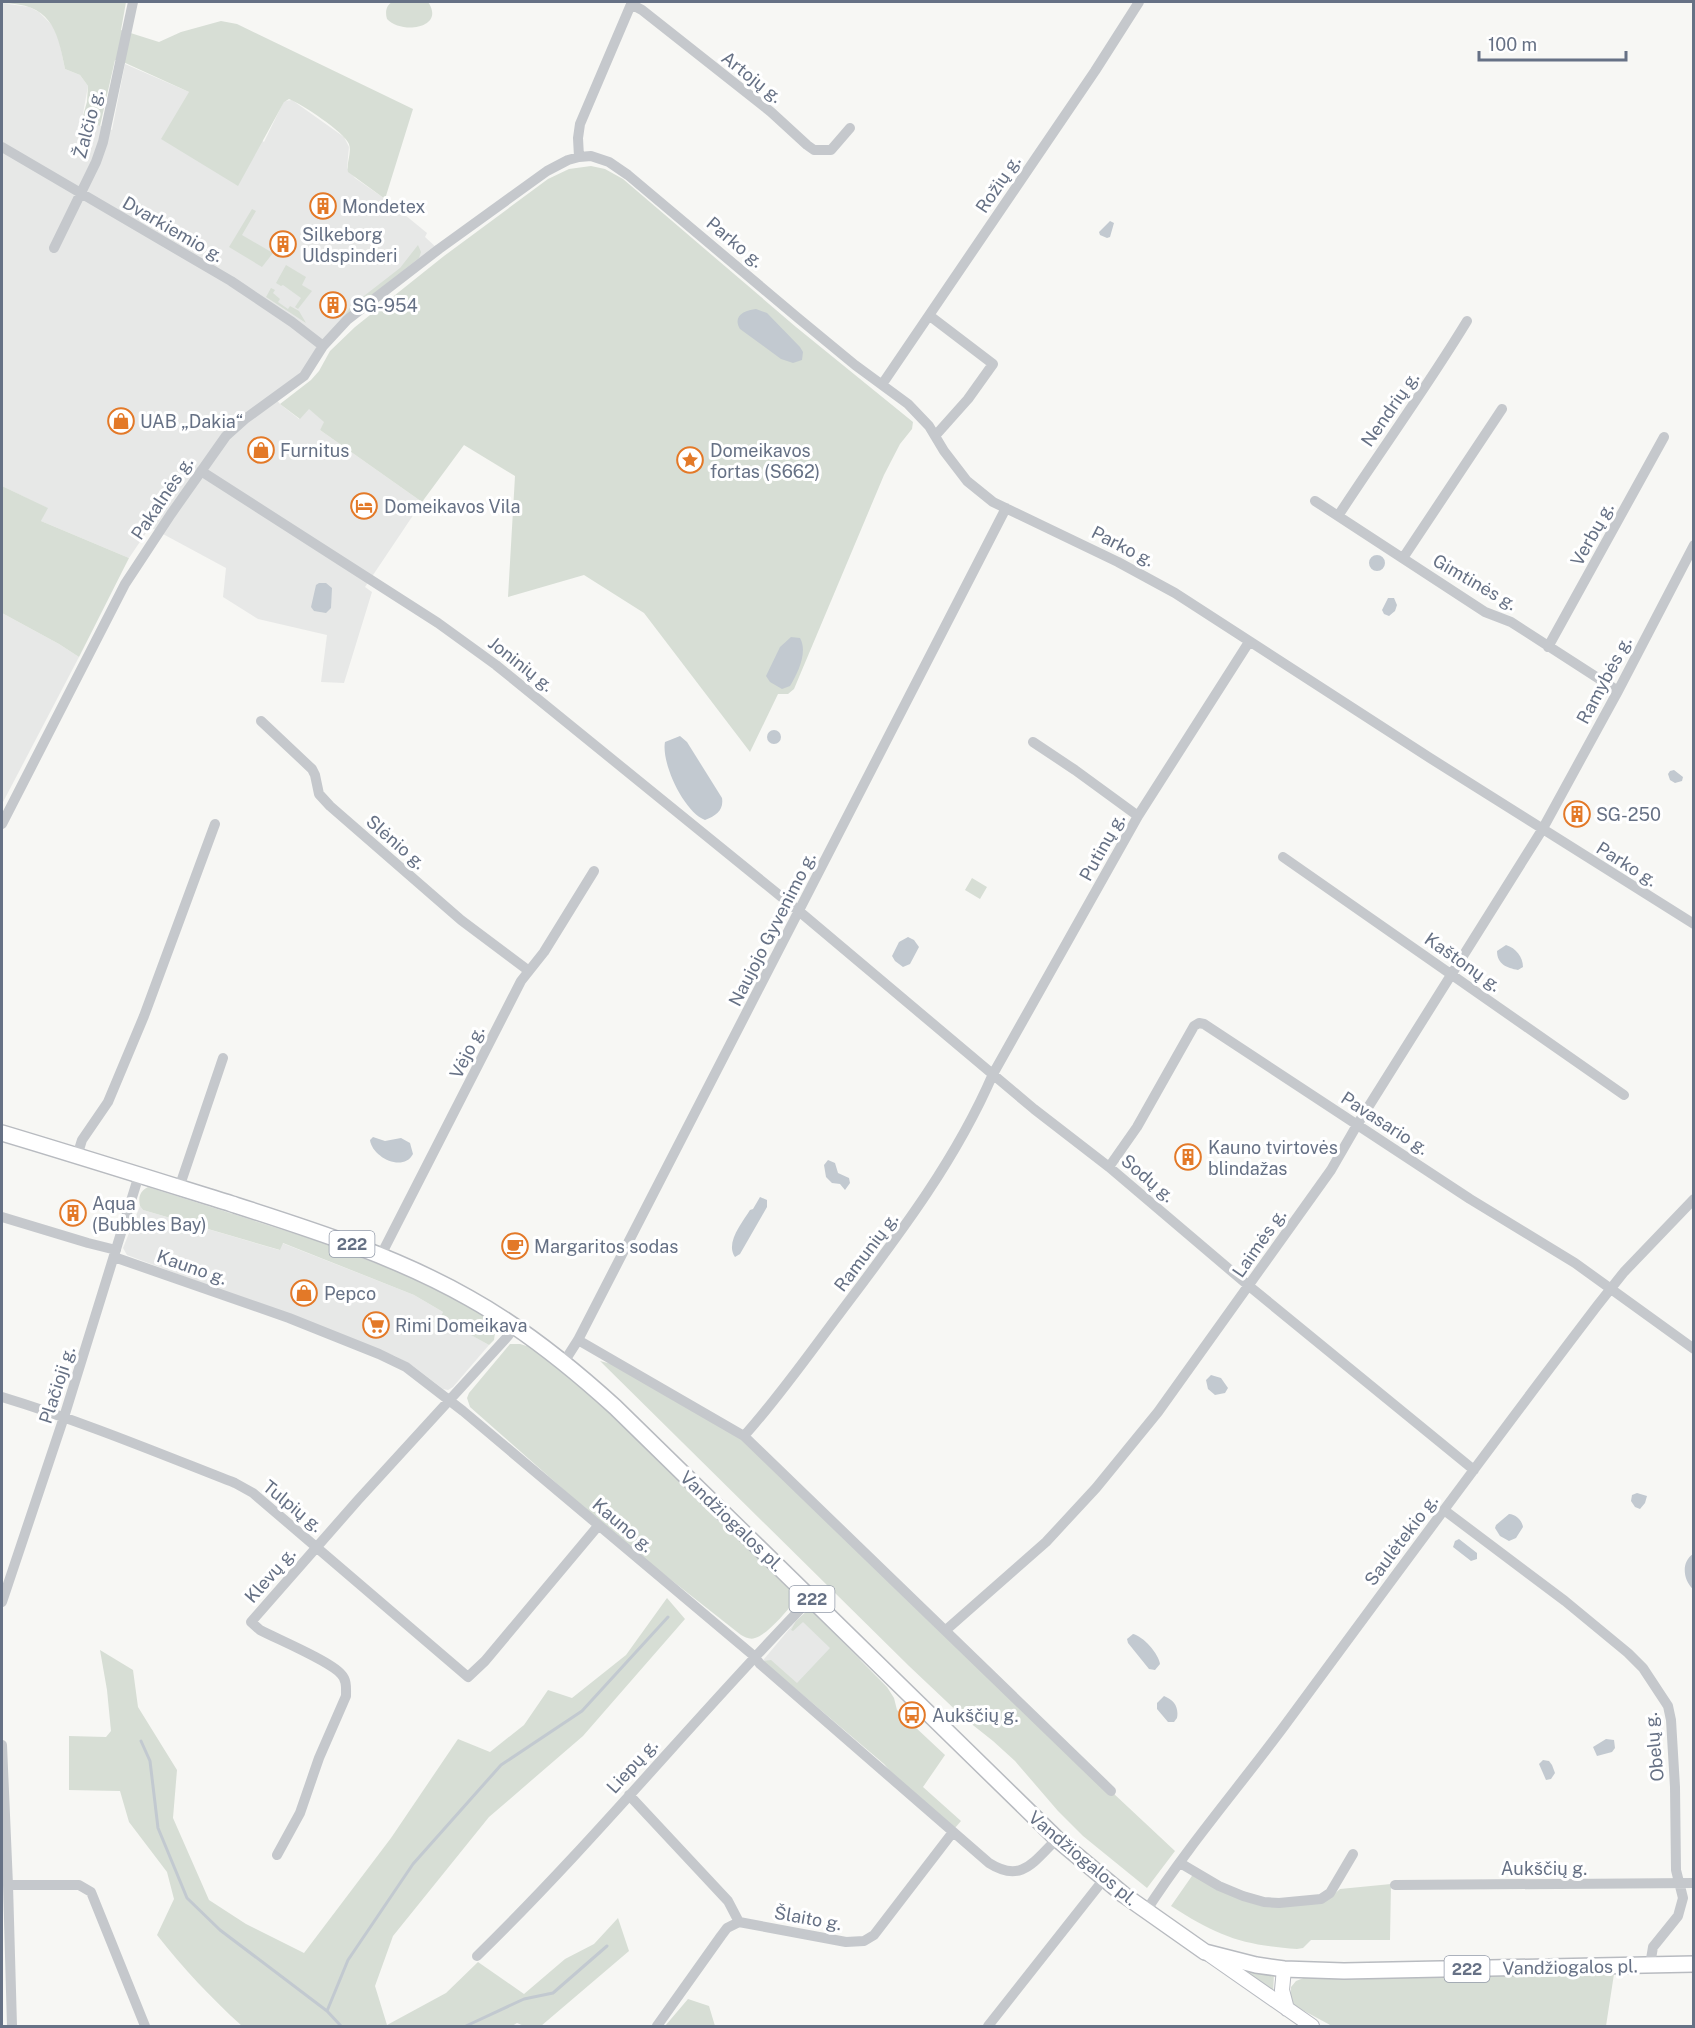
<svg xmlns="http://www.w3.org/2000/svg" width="1695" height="2028" viewBox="0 0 1695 2028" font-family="'Public Sans',sans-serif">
	<rect width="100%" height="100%" fill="#f7f7f4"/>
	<path fill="#e7e8e7" d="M2 3 29 7 39 12 53 26 59 40 65 69 80 75 88 86 82 119 112 130 125 64 189 92 264 142 284 101 292 100 344 137 349 147 347 168 355 178 388 201 427 233 425 237 438 249 347 320 318 356 275 398 280 404 299 419 309 408 325 422 320 430 422 502 365 587 372 592 344 683 321 682 327 635 258 619 223 597 226 568 150 527 129 558 41 521 47 508 2 486Z
		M2 613 59 644 79 657 2 804Z
		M140 1206 143 1210 279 1250 282 1243 414 1295 443 1312 441 1318 489 1345 453 1387 448 1390 443 1389 413 1366 395 1356 127 1255 123 1248Z
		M808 1610H811L861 1658 829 1712 760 1664 796 1621Z"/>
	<path fill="#d7ded5" d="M2 2H126L121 30 159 42 181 32 221 21 237 24 413 109 385 199 348 172C346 163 352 153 349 144 344 132 302 104 289 99L284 102 238 186 161 139 189 92 121 61 115 60 100 126 82 119 87 102 88 86 80 75 65 69C57 27 50 4 2 3Z
		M392 2H428C446 28 402 35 387 19 385 12 386 6 392 2Z
		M591 166 605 169 623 179 796 327 913 422 912 429 900 444 884 475 794 689 788 694H778L750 752 644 613 584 575 508 597 515 476 464 445 422 502 320 430 324 422 309 409 300 419 280 404 311 380 319 371 330 351 355 327 444 256 548 179 569 169Z
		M252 209 256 211 242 235 273 253 262 267 229 247Z
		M418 245 421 252 419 258 342 319 351 306 400 268Z
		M286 265 306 277 302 285 312 291 298 309 295 307 301 298 283 285 281 286 276 283Z
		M271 288 275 290 273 293 280 299 278 302 288 309 290 306 299 311 306 323 266 297Z
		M2 486 48 508 41 521 129 558 79 657 59 644 2 613Z
		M972 878 987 887 980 899 965 890Z
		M148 1187 318 1241 401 1273 479 1311 496 1326 494 1340 489 1345 440 1318 443 1312 414 1295 283 1243 280 1250 143 1210 140 1206C138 1197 140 1191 148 1187Z
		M510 1344H520L530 1347 586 1390 792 1590 794 1602C785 1613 768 1634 755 1638 750 1640 745 1637 741 1635L623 1542 470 1407 467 1398 469 1393Z
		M600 1361 631 1369 744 1436 1051 1735 1175 1851 1147 1888 1083 1836 1058 1811 1015 1761 993 1741 964 1718 909 1666Z
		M667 1598 685 1619 583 1736 489 1817 393 1936 375 1986 387 2025 446 1993 478 1962 524 1994 565 1959 594 1944 618 1918 629 1951 541 2026H524L517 2023 512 2026H242C211 1998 183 1968 157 1935L174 1899 167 1872 129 1822 120 1791 69 1790V1736L106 1737 111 1731 107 1690 100 1650 133 1670 138 1707 177 1770 173 1818 209 1900 246 1924 304 1953 391 1838 458 1739 490 1752 524 1725 548 1690 572 1698 626 1655Z
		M808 1610H811L887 1687 894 1698 897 1710 945 1755 923 1787 961 1821 955 1828 891 1772 884 1764 763 1661 771 1660 797 1683 830 1648 803 1622 793 1631 791 1630 796 1621Z
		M1194 1873 1264 1902 1332 1896 1340 1889 1391 1884 1390 1940H1311L1303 1948 1297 1949C1241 1945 1218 1936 1171 1906Z
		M1229 1966 1274 1973 1273 1995Z
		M1614 1974 1606 2026H1332L1295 2006 1291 1999V1987L1296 1981 1306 1977Z
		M688 1999 709 2006 715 2026H665Z"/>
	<path fill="#c2c9d0" d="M1110 221 1114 223 1110 237 1107 238 1100 235 1099 232Z
		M756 309 767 313 800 347 803 352 802 360 793 363 781 359 740 329C732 316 745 310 756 309Z
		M1369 563a8 8 0 1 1 16 0a8 8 0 1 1-16 0Z
		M319 583H326L332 588 331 608 326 613 314 611 311 607 316 585Z
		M1388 598H1394L1397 605 1395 611 1389 616 1384 614 1382 610Z
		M791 637 800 638C808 652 798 673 790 686L782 689 770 682 766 676 780 647Z
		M767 737a7 7 0 1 1 14 0a7 7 0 1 1-14 0Z
		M680 736 687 742 722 798C724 810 716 816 705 820 684 812 661 763 665 742Z
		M1674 770 1683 777 1682 781 1675 783 1670 780 1668 774 1670 771Z
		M908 937 914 940 919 947 910 964 903 967 895 961 892 956 899 942Z
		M1506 945C1516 948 1523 957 1523 967L1518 970C1507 968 1497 964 1497 951Z
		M373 1137 385 1141 401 1138 410 1143 413 1154C403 1173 372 1157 370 1140Z
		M828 1160 835 1163 838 1173 849 1178 850 1183 845 1190 840 1184 832 1183 826 1177 824 1165Z
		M760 1197 767 1200V1207L740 1254 735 1257C725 1243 742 1223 750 1210L753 1209Z
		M1211 1375 1221 1378 1228 1388 1225 1393 1215 1395 1208 1389 1206 1380Z
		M1637 1493 1647 1496 1645 1503 1640 1509 1635 1507 1631 1501 1632 1495Z
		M1509 1514C1515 1514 1522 1520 1523 1527L1516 1538 1509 1541 1500 1536 1495 1528 1496 1525Z
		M1459 1539 1477 1553V1559L1471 1561 1453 1547 1455 1541Z
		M1693 1554V1589C1683 1580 1681 1562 1693 1554Z
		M1133 1634C1143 1636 1159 1654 1160 1664L1155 1670 1149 1669 1128 1643 1127 1639Z
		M1164 1696C1174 1700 1179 1707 1177 1718L1174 1722H1168L1157 1709V1703Z
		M1606 1739 1614 1740 1615 1748 1612 1752 1597 1756 1593 1747Z
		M1543 1760 1549 1761 1552 1765 1555 1773 1551 1779 1546 1780 1539 1764Z"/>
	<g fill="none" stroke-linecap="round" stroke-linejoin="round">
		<path stroke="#c2c9d0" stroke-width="3" d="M141 1741 150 1761 158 1828 187 1898 220 1930 327 2011 341 2026
			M327 2011 348 1960 413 1864 501 1765 582 1711 668 1617
			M466 2026 524 1999 553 1993 607 1946"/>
		<g stroke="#b7bac0" stroke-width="16">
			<path id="secondary" d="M1210 1955 1312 2026
				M1284 1969 1282 1990 1287 2009"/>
		</g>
		<g stroke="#b8bbc0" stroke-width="18">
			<path id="primary" d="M2 1133C79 1156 155 1180 232 1204 313 1230 395 1256 469 1298 523 1328 570 1366 615 1407L1057 1839 1124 1895 1205 1952 1256 1965 1284 1969 1344 1971 1694 1964"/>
		</g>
		<path stroke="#c5c8cc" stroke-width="10" d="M631 4 642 10 771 112 807 145 814 150H831L850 128
			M2 147 231 281 292 322 323 346
			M579 157 578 138 580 124 632 2
			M54 248 96 162 103 142 133 2
			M930 316 993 364 968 399 935 436
			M883 383 1095 71 1139 2
			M201 471 438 623 496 665 800 912 1034 1109 1109 1167 1249 1286 1474 1470
			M1315 501 1485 612 1511 622 1618 691
			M1338 516C1381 450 1427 387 1467 321
			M1403 558 1502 409
			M1548 647 1664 437
			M261 721 312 769 315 775 319 794 330 806 461 920 529 971
			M1033 742 1075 770 1138 816
			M2 824 125 584 171 514 226 436 245 419 304 376 323 346 347 320 439 249 547 171 568 160 579 157 591 156 609 162 628 175 798 318 855 365 908 404 929 426 944 451 967 481 993 502 1118 562 1175 593 1430 758 1694 924
			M1283 857 1624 1095
			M77 1156 82 1140 108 1102 144 1016 215 824
			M1109 1167 1137 1127 1194 1026 1199 1023 1204 1024 1470 1199 1575 1263 1694 1349
			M179 1188 223 1058
			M2 1217 88 1243 116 1250
			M381 1255 521 981 544 952 594 871
			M114 1257 289 1318 379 1354 406 1367 463 1411 754 1656 760 1664 989 1863C1022 1884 1034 1861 1057 1839
			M578 1340 744 1436 1111 1791
			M564 1362 578 1340 1006 508
			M2 1397C81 1421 158 1453 235 1483L253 1493 468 1677 485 1661 598 1526
			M744 1436C779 1397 809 1354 840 1313 898 1236 955 1162 993 1074L1138 816 1249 642
			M1444 1510 1565 1601 1628 1653 1643 1668 1668 1706 1671 1720 1675 1787 1676 1870 1683 1898 1678 1916 1653 1947 1650 1965
			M2 1602 64 1417 139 1175
			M946 1630 1046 1542 1096 1488 1158 1412 1311 1198 1331 1170 1357 1125 1542 830 1618 691 1694 545
			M2 1745 8 1885 12 2026
			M629 1795 728 1901 739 1922
			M277 1855 300 1813 319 1758 346 1696C346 1688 347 1680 341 1674 330 1661 277 1639 260 1630L251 1622 358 1500 508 1336 515 1326
			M1180 1863 1219 1886 1243 1896 1264 1902 1279 1903 1321 1899 1330 1893 1353 1854
			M8 1885H79L91 1892 145 2026
			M1395 1885 1694 1883
			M1146 1911C1188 1846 1239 1787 1285 1725 1388 1585 1491 1445 1597 1306L1624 1272 1694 1199
			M477 1956C594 1842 697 1715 811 1598
			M657 2026 721 1936 727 1928 739 1922 846 1942 864 1941 874 1935 953 1832
			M988 2026 1104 1879"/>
		<use href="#secondary" stroke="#fff" stroke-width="14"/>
		<use href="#primary" stroke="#fff" stroke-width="15"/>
	</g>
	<defs>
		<g id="building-ring" transform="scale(1.35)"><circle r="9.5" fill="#fff" stroke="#e37928" stroke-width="1.5"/><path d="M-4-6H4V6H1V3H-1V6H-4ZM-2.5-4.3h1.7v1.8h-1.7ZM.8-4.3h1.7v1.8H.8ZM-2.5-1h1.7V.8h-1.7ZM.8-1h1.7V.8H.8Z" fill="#e37928"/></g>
		<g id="shop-ring" transform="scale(1.35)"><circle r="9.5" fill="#fff" stroke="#e37928" stroke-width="1.5"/><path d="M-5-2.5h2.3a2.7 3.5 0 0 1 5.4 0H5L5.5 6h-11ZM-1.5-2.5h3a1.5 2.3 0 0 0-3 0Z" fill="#e37928"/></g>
		<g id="sight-ring" transform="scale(1.35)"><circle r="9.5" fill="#fff" stroke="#e37928" stroke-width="1.5"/><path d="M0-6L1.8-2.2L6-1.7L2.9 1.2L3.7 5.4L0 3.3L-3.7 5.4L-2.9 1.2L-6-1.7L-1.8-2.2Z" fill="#e37928"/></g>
		<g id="hotel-ring" transform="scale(1.35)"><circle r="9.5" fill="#fff" stroke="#e37928" stroke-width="1.5"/><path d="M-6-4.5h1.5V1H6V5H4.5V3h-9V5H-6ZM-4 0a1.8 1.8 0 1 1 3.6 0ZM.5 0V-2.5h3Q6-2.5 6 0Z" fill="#e37928"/></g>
		<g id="cafe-ring" transform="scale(1.35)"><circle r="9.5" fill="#fff" stroke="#e37928" stroke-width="1.5"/><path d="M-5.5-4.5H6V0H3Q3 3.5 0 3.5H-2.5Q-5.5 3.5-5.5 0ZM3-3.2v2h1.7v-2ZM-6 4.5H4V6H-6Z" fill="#e37928"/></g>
		<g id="supermarket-ring" transform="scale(1.35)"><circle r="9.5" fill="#fff" stroke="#e37928" stroke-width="1.5"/><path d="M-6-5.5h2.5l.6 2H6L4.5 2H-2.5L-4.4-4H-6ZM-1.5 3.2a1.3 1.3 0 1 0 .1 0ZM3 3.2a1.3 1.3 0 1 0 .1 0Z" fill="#e37928"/></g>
		<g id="bus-ring" transform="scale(1.35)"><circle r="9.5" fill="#fff" stroke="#e37928" stroke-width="1.5"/><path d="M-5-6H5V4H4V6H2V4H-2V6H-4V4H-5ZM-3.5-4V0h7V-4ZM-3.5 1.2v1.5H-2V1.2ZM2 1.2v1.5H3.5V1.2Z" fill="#e37928"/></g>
	</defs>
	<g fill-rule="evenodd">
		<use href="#building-ring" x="323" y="206"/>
		<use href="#building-ring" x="283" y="244"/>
		<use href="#building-ring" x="333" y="305"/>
		<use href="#shop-ring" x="121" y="421"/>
		<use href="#shop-ring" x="261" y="450"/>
		<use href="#sight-ring" x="690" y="460"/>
		<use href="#hotel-ring" x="364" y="506"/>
		<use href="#building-ring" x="1577" y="814"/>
		<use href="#building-ring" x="1188" y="1157"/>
		<use href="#building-ring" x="73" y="1213"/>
		<use href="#cafe-ring" x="515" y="1246"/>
		<use href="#shop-ring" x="304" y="1293"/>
		<use href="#supermarket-ring" x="376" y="1325"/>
		<use href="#bus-ring" x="912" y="1715"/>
	</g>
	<g text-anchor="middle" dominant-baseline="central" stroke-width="6" stroke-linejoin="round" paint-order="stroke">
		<g fill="#fff" stroke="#949caa" stroke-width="1.5">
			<rect x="329.5" y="1231" width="45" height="26" rx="4.5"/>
			<rect x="789.5" y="1586" width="45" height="26" rx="4.5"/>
			<rect x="1444.5" y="1956" width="45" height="26" rx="4.5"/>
		</g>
		<g font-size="16" font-weight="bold" fill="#667185">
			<text x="352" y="1244">222</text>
			<text x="812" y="1599">222</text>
			<text x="1467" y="1969">222</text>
		</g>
		<g font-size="18" fill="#667185" stroke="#fff">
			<text transform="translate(752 77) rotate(38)">Artojų g.</text>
			<text transform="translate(88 124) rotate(-75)">Žalčio g.</text>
			<text transform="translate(998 184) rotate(-56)">Rožių g.</text>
			<text transform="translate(173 229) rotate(30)">Dvarkiemio g.</text>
			<text transform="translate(735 242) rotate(40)">Parko g.</text>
			<text transform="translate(1390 409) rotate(-55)">Nendrių g.</text>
			<text transform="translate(162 498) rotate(-56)">Pakalnės g.</text>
			<text transform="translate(1592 534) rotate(-61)">Verbų g.</text>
			<text transform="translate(1123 546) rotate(27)">Parko g.</text>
			<text transform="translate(1475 582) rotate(30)">Gimtinės g.</text>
			<text transform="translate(521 664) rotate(38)">Joninių g.</text>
			<text transform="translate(1604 680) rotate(-62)">Ramybės g.</text>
			<text transform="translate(396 842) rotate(41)">Slėnio g.</text>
			<text transform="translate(1102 847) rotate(-61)">Putinų g.</text>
			<text transform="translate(1627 864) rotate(32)">Parko g.</text>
			<text transform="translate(772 929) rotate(-63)">Naujojo Gyvenimo g.</text>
			<text transform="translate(1463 962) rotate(35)">Kaštonų g.</text>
			<text transform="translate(467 1052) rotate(-64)">Vėjo g.</text>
			<text transform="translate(1385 1123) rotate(33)">Pavasario g.</text>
			<text transform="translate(1148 1178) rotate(40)">Sodų g.</text>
			<text transform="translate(1259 1243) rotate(-55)">Laimės g.</text>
			<text transform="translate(866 1252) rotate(-53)">Ramunių g.</text>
			<text transform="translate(192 1267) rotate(19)">Kauno g.</text>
			<text transform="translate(57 1385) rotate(-72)">Plačioji g.</text>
			<text transform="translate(293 1506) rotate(39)">Tulpių g.</text>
			<text transform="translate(732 1521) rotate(44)">Vandžiogalos pl.</text>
			<text transform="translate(623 1525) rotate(40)">Kauno g.</text>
			<text transform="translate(1401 1540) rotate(-53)">Saulėtekio g.</text>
			<text transform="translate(270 1575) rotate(-49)">Klevų g.</text>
			<text transform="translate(1654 1747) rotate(-96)">Obelų g.</text>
			<text transform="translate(632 1766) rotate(-48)">Liepų g.</text>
			<text transform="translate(1083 1858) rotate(40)">Vandžiogalos pl.</text>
			<text x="1544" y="1868">Aukščių g.</text>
			<text transform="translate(808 1918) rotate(10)">Šlaito g.</text>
			<text transform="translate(1570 1967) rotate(-1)">Vandžiogalos pl.</text>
		</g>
		<g font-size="18" fill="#667185" stroke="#fff" text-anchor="start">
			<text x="342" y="206">Mondetex</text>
			<text x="302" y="234">Silkeborg<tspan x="302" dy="21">Uldspinderi</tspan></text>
			<text x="352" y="305">SG-954</text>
			<text x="140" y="421">UAB „Dakia“</text>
			<text x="280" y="450">Furnitus</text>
			<text x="710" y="450">Domeikavos<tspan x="710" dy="21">fortas (S662)</tspan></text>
			<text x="384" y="506">Domeikavos Vila</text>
			<text x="1596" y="814">SG-250</text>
			<text x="1208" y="1147">Kauno tvirtovės<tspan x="1208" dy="21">blindažas</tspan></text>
			<text x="92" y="1203">Aqua<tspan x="92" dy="21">(Bubbles Bay)</tspan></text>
			<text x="534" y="1246">Margaritos sodas</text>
			<text x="324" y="1293">Pepco</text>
			<text x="395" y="1325">Rimi Domeikava</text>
			<text x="932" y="1715">Aukščių g.</text>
		</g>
	</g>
	<rect width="1695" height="2028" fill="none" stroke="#667185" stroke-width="6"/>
	<path d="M1479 51v9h147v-9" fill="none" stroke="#667185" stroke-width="3"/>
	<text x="1488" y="51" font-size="18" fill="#667185" stroke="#ffffff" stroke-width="4.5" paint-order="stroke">100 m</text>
</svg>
